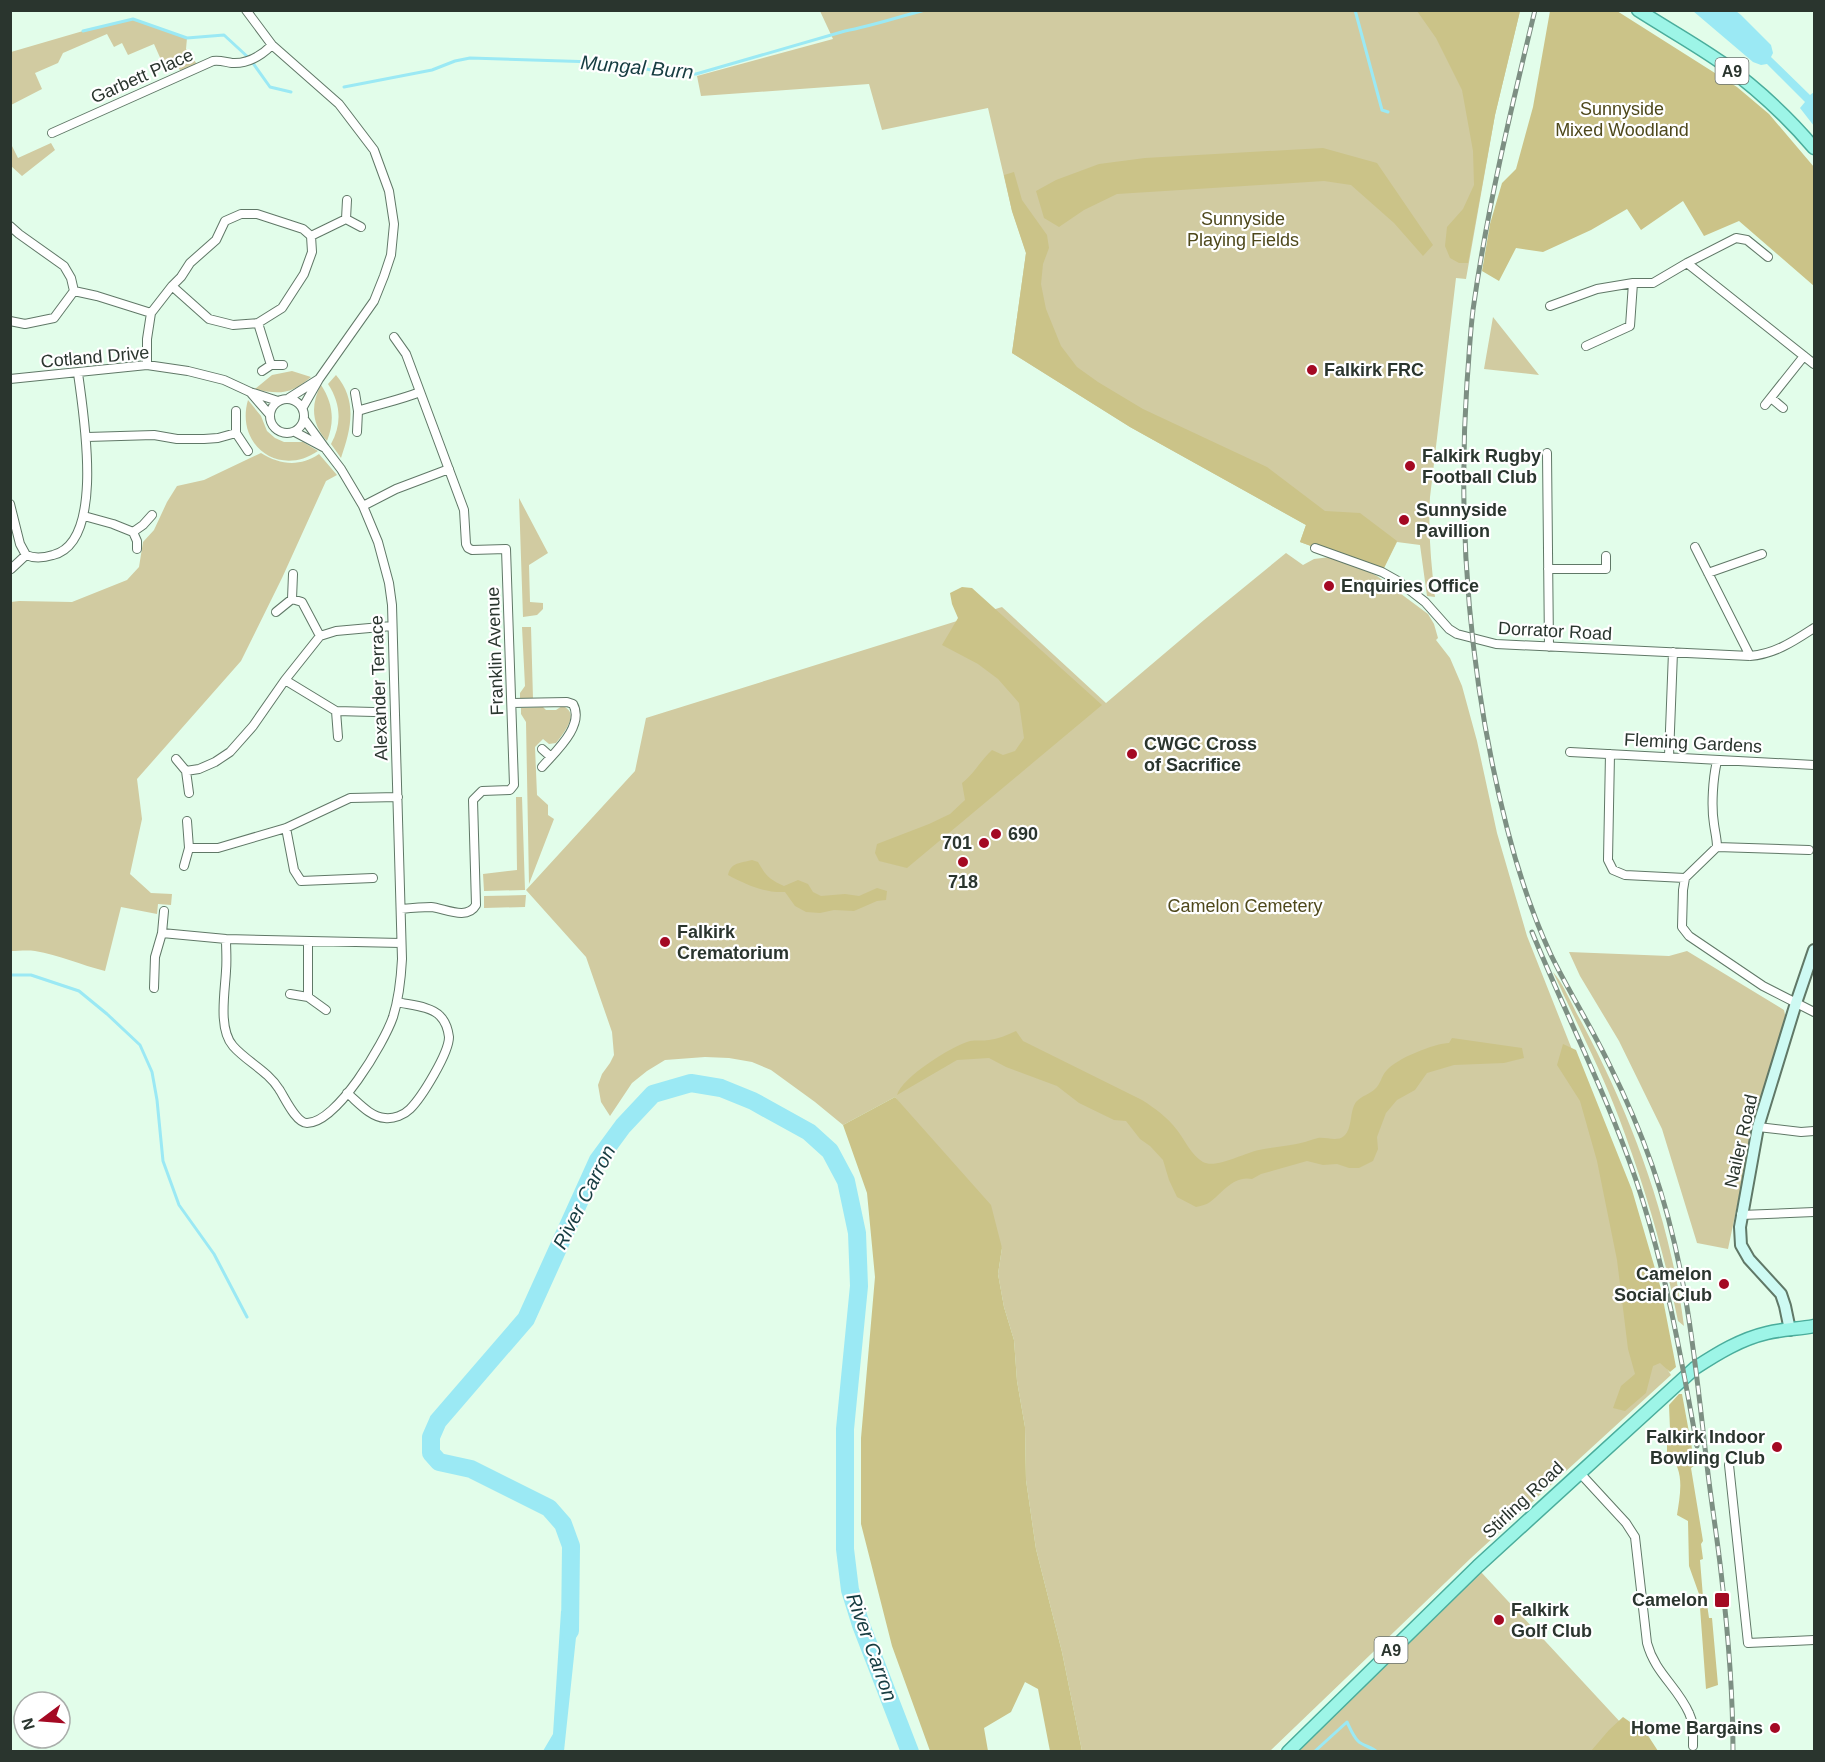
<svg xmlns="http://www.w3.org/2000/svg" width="1825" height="1762" viewBox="0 0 1825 1762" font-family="Helvetica,sans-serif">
	<rect width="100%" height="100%" fill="#e2fdea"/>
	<path fill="#d1cba1" d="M820 11H1520L1495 115 1466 279 1456 278 1430 497C1428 531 1431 563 1435 597L1427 596 1420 545 1397 542 1382 572 1300 542 1306 525 1130 427 1012 353 1026 253 1012 211 988 108 882 130 869 84 701 96 697 76 833 39Z
		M133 19 187 38 186 49 199 67 184 75 171 59 162 62 154 44 128 55 122 43 114 47 107 34 63 53 58 63 35 73 42 89 11 105V52L83 31Z
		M51 143 55 150 22 176 11 166V144L18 158Z
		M1493 317 1539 375 1484 369Z
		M292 371 311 377C292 394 279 395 255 389L272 375Z
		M336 375C358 401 351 429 341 458L331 444C342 424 341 404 328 384Z
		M321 385C333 403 335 421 327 441 312 425 310 405 321 385Z
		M248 400 261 416 267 431 275 438 284 442H303L318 451C279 478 235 445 248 400Z
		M261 453C280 465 300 467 319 454L337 475 326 481 282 578 241 661 137 779 142 819 130 874 151 893 172 894 171 905 158 904 157 914 121 907 105 971C81 965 59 955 35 951 27 950 18 951 11 951V602L19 601 72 602 127 580 139 567 143 542 154 530 167 502 177 486 204 480Z
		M519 498 548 553 529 565 530 602 543 603V609L537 615 523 617Z
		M1286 553 1303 565 1314 559 1330 557 1359 567 1377 576 1428 614 1434 624 1438 638 1436 640 1450 658 1462 686 1477 741 1497 833 1527 936 1590 1095 1656 1351 1671 1375 1471 1558 1270 1751H1082L1062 1652 1036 1549 1026 1480 1025 1427 1017 1381 1014 1340 1004 1307 998 1274 1002 1248 895 1097 843 1125 815 1102 771 1070 752 1062 729 1058 705 1057 665 1060 647 1071 632 1083 610 1116 601 1102 598 1085 602 1074 610 1063 614 1055 612 1032 586 957 526 890 635 771 646 718 1002 607 1106 703 1204 620Z
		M522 627H531L533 699H520V693L525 686Z
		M562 706C581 712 564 733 556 743L549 744 543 739 535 747 537 795 548 805V815L554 819 529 884 526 722 521 714V708L543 707 546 710H556Z
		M516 797H522L525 890 484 891 483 874 517 870Z
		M526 895 525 907 484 908V896Z
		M1687 951 1784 1010 1786 1019 1754 1125 1728 1249 1697 1243 1662 1129 1619 1041 1580 976 1569 952 1669 956Z
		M1553 972C1564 984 1573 1008 1582 1023 1632 1117 1670 1219 1684 1326L1678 1321C1664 1252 1644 1184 1619 1118 1600 1068 1575 1020 1553 972Z
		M1481 1572 1647 1751 1297 1752 1314 1734Z"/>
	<path fill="#cbc388" d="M1417 11H1520L1495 115 1468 263H1459L1450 258 1445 246 1447 227 1463 209 1474 185 1473 151 1462 90 1436 38Z
		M1550 11H1617L1737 87 1769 114 1814 167V286L1739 221 1704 236 1683 201 1641 230 1627 209 1591 230 1543 252 1516 248 1499 281 1482 271 1490 224 1502 183 1516 169 1533 107Z
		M1323 148 1377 163 1433 245 1423 256 1394 223 1351 185 1324 181 1117 194 1084 210 1059 227 1044 218 1036 191 1056 180 1099 164 1145 158Z
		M1014 172 1022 200 1047 235 1049 248 1043 264 1041 284 1046 309 1061 346 1077 367 1098 382 1143 409 1267 467 1325 511 1360 513 1397 541 1382 572 1300 542 1306 525 1130 427 1012 353 1026 253 1012 211 1004 175Z
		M962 587 972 588 1102 705 907 868 879 861 875 853 877 844 929 824 950 814 965 800 962 783C974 774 980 761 992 750L1003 755 1015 751 1024 738 1019 703 998 679 978 664 942 645 958 618 952 604 950 593Z
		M752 860 758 862C766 876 769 879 784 886L798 880 808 884 813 892 821 896 845 894 859 896 877 888 887 891 886 900 877 901 854 911 834 910 820 913 806 912 795 906 785 892C764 893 747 885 728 875 731 862 741 863 752 860Z
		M1016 1031 1023 1041 1142 1100C1156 1109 1167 1117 1177 1130 1185 1140 1191 1155 1203 1162 1216 1169 1244 1153 1259 1150 1274 1147 1290 1146 1305 1142 1309 1141 1313 1139 1318 1138 1327 1137 1337 1142 1344 1136 1353 1128 1349 1112 1356 1102 1361 1096 1370 1094 1375 1089 1381 1084 1381 1076 1387 1070 1396 1059 1435 1043 1449 1043L1452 1038 1522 1048 1524 1058 1504 1063 1454 1065 1427 1073 1415 1090 1397 1100 1386 1113 1377 1137 1378 1149 1373 1161 1359 1168H1349L1337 1164 1323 1165 1307 1161 1261 1174 1252 1179C1234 1175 1222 1193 1210 1202 1206 1205 1200 1206 1196 1207L1177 1197 1169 1180 1163 1160 1150 1146 1140 1139 1126 1121 1114 1120 1079 1103 1057 1086 1006 1067 989 1058 957 1060 897 1095C902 1077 952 1046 970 1041 976 1040 983 1041 989 1040 998 1039 1007 1035 1016 1031Z
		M1563 1044 1576 1050 1632 1190 1661 1289 1676 1367 1670 1372 1660 1363 1653 1366 1646 1393 1625 1411 1613 1408 1621 1386 1635 1374 1628 1349 1617 1260 1597 1161 1580 1101 1557 1065Z
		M895 1097 991 1205 1002 1248 998 1274 1004 1307 1014 1340 1017 1381 1025 1427 1026 1480 1036 1549 1062 1652 1082 1751H1050L1038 1689 1025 1682 1011 1712 984 1728 988 1751H930L892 1646 861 1524V1438L875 1277 867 1193 843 1125Z
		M1679 1394H1682L1695 1465 1691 1468 1703 1541 1701 1544 1703 1559 1700 1560 1703 1597H1706L1709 1618H1712L1718 1685 1706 1689 1699 1594 1689 1566 1688 1521 1677 1515C1680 1495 1686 1468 1667 1454V1434L1670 1429 1669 1405Z
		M1623 1717 1647 1734 1658 1751H1591L1609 1730Z"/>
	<path fill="#9be9f4" d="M1693 11H1736L1741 15 1771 45 1773 53 1771 57 1810 95 1814 92V126L1800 108 1805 102 1767 64 1761 65 1753 62Z
		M570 1608 579 1609 564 1751H543L553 1734 561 1611Z"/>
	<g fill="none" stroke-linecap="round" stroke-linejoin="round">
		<path stroke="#9be9f4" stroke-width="3" d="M1355 10 1382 110 1388 112
			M83 31 133 19 187 38 224 35 250 59 270 87 291 92
			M344 87 432 70 455 61 470 58 595 62 614 67 646 69 674 74H696L845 31C872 26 898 17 925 10
			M10 975H31L79 991 107 1014 140 1045 152 1072 157 1100 163 1161 179 1205 214 1254 247 1317
			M1314 1752 1347 1722C1350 1728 1353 1736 1358 1741 1363 1746 1372 1747 1377 1752"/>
		<path stroke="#9be9f4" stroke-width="18" d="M570 1631 571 1546 563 1524 549 1508 471 1469 439 1462 431 1453V1437L438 1421 526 1319 598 1160 623 1126 653 1094 691 1083 721 1088 753 1101 809 1132 830 1151 846 1181 857 1233 859 1286 845 1429V1549L850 1590 861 1625 910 1752"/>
		<g stroke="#607867" stroke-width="10">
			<path id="street" d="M246 10 272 45 339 104 374 150 389 191 394 224 391 255 384 276 374 301 319 379
				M52 133 213 61C220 60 225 62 232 63 248 64 262 55 272 45
				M346 219 347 200
				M10 226 19 234 64 266 71 278 74 291 97 296 151 313
				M311 236 346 219 361 227
				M1687 263 1814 364
				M172 286 209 319 233 325 258 323 282 308 304 274 312 252 311 236
				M1550 306 1597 289 1633 283H1653L1687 263 1736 238 1747 240 1768 257
				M10 321 25 324 54 318 74 291
				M258 323 271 365
				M394 337 406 354 464 510 466 544 468 548 472 550 506 549 514 785 510 790 482 791 473 800 476 905C467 921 444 908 431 907 421 907 411 908 401 909
				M1586 346 1630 326 1633 283
				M147 365V339L151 313 172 286 181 277 190 263 216 240 225 221 241 214H257L303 229 311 236
				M262 371 271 365H283
				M10 379 147 365 188 371 224 380 250 392
				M355 393 358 411 357 432
				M289 398 319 379 303 407
				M1771 398 1783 408
				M270 416a17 17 0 1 1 34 0a17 17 0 1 1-34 0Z
				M1765 405 1804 356
				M358 411C379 404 400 400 420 392
				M270 415 250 392 278 401
				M295 432 325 448 304 419
				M236 433V411
				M87 437 154 435 177 439H204L218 438 236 433 248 451
				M1547 453 1549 647
				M10 504 20 544 26 555C35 559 43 558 53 555 106 542 83 412 78 373
				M363 506 396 489 449 469
				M84 516 113 524 133 532 143 525 152 515
				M133 532 137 541V549
				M1695 547 1750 656
				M1315 548 1382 572 1398 581 1425 602 1449 629 1457 634 1496 644 1750 656C1775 654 1794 641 1814 628
				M11 569 26 555
				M1548 569H1606V556
				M1708 573 1762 554
				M292 599 293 574
				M276 612 292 599 302 602 320 636
				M285 680 336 711 374 712
				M512 703 567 702 573 704C585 726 555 752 542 767
				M336 711 338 737
				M542 749 551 757
				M1570 752C1652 756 1733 761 1814 765
				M1610 754 1608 860 1613 870 1625 875 1685 878 1717 847C1717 839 1715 832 1714 824 1711 806 1713 778 1717 761
				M1669 756 1673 652
				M176 759 186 771
				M189 793 186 771 199 769 215 762 230 752 253 726 285 680 320 636 336 631 392 626
				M187 821 189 848
				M286 828 294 870 301 881 373 878
				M1717 847 1809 850
				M184 866 189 848H218L286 828 350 798 398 797
				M1685 878 1683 890 1682 927 1689 936 1763 986 1814 1012
				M162 933 164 911
				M226 939C226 949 227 960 226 971 225 992 218 1029 233 1046 247 1062 268 1071 279 1089 285 1098 296 1123 307 1123 337 1123 384 1043 393 1017 399 998 401 978 402 959L394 679 392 605 389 583 378 542 363 506 341 469 325 448
				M154 988 155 957 162 933 226 939 401 943
				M290 994 308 997 326 1010
				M308 997V941
				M347 1093C358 1102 370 1117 385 1118 394 1119 404 1115 410 1109 422 1097 449 1053 449 1037 448 1029 445 1021 440 1016 431 1006 409 1005 397 1002
				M1758 1127 1801 1132 1814 1131
				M1741 1215 1814 1212
				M1729 1465 1748 1643 1814 1640
				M1579 1472 1626 1523 1635 1537 1647 1643C1655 1673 1677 1686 1689 1713 1694 1723 1693 1734 1693 1746
				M1693 1729 1706 1728"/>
		</g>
		<g stroke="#607867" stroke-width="14">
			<path id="secondary" d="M1790 1330 1785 1306 1781 1294 1749 1259 1741 1245 1740 1227 1758 1127 1796 1003 1814 950"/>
		</g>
		<g stroke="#4aad9c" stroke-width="15">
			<path id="primary" d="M1638 10C1666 28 1695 44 1722 63 1755 87 1787 116 1814 148
				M1288 1752 1478 1566 1695 1368C1718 1353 1741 1339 1767 1333 1783 1329 1799 1329 1814 1326"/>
		</g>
		<use href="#street" stroke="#fff" stroke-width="8"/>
		<use href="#secondary" stroke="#cefaf3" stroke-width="10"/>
		<use href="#primary" stroke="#9df5e7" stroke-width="12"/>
		<g stroke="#7d8f83" stroke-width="5">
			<path id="rail" d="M1535 10C1511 109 1487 209 1473 310 1470 334 1469 358 1467 382 1457 530 1470 683 1507 828 1518 871 1532 914 1551 955 1569 992 1592 1028 1610 1066 1626 1098 1640 1131 1652 1165 1687 1265 1695 1362 1707 1465 1711 1501 1717 1536 1721 1572 1728 1632 1733 1692 1733 1752
				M1532 932C1566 1015 1607 1095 1636 1180 1665 1266 1681 1356 1697 1446"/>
		</g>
		<use href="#rail" stroke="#fff" stroke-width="3" stroke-dasharray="9" stroke-linecap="butt"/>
	</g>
	<g fill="#a40923" stroke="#fff" stroke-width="2">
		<circle cx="1312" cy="370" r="6"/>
		<circle cx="1410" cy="466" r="6"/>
		<circle cx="1404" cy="520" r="6"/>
		<circle cx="1329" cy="586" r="6"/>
		<circle cx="1132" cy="754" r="6"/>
		<circle cx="996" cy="834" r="6"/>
		<circle cx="984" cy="843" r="6"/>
		<circle cx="963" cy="862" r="6"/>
		<circle cx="665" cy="942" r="6"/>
		<circle cx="1724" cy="1284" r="6"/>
		<circle cx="1777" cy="1447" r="6"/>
		<rect x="1714" y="1592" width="16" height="16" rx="3"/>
		<circle cx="1499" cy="1620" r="6"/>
		<circle cx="1775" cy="1728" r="6"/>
	</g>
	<g text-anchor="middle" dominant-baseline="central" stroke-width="4.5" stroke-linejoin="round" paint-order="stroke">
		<g fill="#fff" stroke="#6a726d" stroke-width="1.5">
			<rect x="1715.5" y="58" width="33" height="26" rx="4.5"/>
			<rect x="1374.5" y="1637" width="33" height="26" rx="4.5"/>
		</g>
		<g font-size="16" font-weight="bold" fill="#2a352e">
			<text x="1732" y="71">A9</text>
			<text x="1391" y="1650">A9</text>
		</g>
		<g font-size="18" fill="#2a352e" stroke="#fff">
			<text transform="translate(142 76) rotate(-24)">Garbett Place</text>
			<text transform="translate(95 357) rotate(-5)">Cotland Drive</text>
			<text transform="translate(1555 631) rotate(3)">Dorrator Road</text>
			<text transform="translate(495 651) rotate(-92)">Franklin Avenue</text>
			<text transform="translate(379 688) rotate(-92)">Alexander Terrace</text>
			<text transform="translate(1693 743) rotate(3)">Fleming Gardens</text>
			<text transform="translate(1741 1141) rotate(-77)">Nailer Road</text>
			<text transform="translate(1523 1500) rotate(-43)">Stirling Road</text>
		</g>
		<g font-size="18" fill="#4e481b" stroke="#fff">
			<text x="1622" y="109">Sunnyside<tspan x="1622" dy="21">Mixed Woodland</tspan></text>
			<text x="1243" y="219">Sunnyside<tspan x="1243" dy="21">Playing Fields</tspan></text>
			<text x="1245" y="906">Camelon Cemetery</text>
		</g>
		<g font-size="18" font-weight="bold" fill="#2a352e" stroke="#fff" text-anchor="start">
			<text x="1324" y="370">Falkirk FRC</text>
			<text x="1422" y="456">Falkirk Rugby<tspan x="1422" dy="21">Football Club</tspan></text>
			<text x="1416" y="510">Sunnyside<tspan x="1416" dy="21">Pavillion</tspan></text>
			<text x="1341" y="586">Enquiries Office</text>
			<text x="1144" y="744">CWGC Cross<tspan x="1144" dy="21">of Sacrifice</tspan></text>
			<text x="1008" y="834">690</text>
			<text x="972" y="843" text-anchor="end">701</text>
			<text x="963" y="882" text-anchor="middle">718</text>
			<text x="677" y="932">Falkirk<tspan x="677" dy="21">Crematorium</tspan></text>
			<text x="1712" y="1274" text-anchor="end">Camelon<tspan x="1712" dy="21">Social Club</tspan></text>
			<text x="1765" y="1437" text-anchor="end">Falkirk Indoor<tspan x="1765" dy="21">Bowling Club</tspan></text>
			<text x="1708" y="1600" text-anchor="end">Camelon</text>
			<text x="1511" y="1610">Falkirk<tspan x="1511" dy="21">Golf Club</tspan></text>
			<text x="1763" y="1728" text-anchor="end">Home Bargains</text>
		</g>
		<g font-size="20" font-style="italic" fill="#163c41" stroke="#fff">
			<text transform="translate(637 67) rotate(5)">Mungal Burn</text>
			<text transform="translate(584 1197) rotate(-63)">River Carron</text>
			<text transform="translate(872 1647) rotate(70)">River Carron</text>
		</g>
	</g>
	<rect width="1825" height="1762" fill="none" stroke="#2a352e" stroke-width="24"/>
	<g transform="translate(42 1720) rotate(254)"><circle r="28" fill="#ffffff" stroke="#aaaeab" stroke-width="1.5"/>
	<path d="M0-4.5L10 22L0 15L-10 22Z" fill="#a40923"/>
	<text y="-9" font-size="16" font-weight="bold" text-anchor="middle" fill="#2a352e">N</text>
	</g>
</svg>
